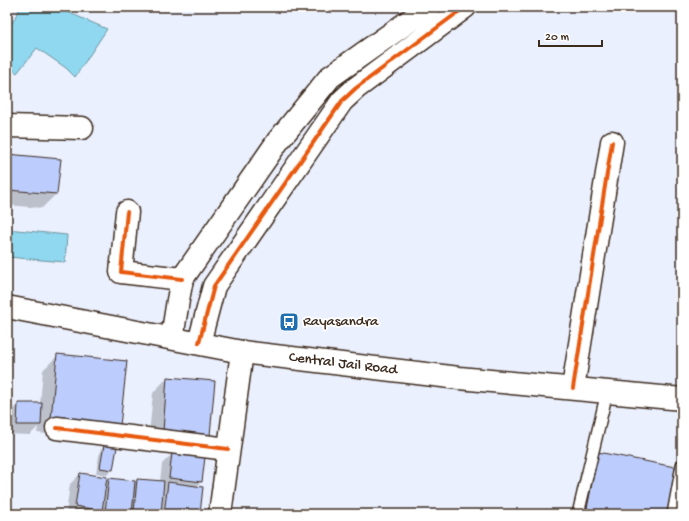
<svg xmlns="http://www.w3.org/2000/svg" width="689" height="521" viewBox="0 0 689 521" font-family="'Gochi Hand',sans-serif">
	<rect width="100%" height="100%" fill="#ebf0fe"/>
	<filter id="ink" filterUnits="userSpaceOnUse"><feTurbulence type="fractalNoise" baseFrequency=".025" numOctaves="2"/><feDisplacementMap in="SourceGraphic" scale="8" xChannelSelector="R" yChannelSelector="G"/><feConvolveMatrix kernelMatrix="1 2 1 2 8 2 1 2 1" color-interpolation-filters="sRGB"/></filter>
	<g filter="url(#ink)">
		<path fill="#8fd8f0" stroke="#6d929c" d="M21 7H56L107 29 75 77 66 68 37 48 17 73 7 66V32Z
			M7 229 67 235 65 262 7 257Z"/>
		<path fill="#0003" d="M7 155 56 194 42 208 7 205Z
			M58 355 105 440 37 433 38 427 30 435 7 434 8 414 18 404H40L43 370Z
			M167 378 209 435 195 449 148 446 153 393Z
			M104 446 112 470 107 475 96 473 100 451Z
			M598 453 670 514H572L580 472Z
			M172 454 201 482 196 487 199 514H66L70 484 80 474 105 483 109 479 135 482 137 480 160 482 162 464Z"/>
		<path fill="#bccdfd" stroke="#3b2a1e" d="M7 154 61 159 57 194 7 190Z
			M57 354 127 361 120 426 51 419Z
			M167 377 215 381 210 435 163 431Z
			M18 403H42L41 425H17Z
			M104 445 117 447 113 470 100 468Z
			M598 452 680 468 671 514H586Z
			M172 453 205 457 202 482 169 478Z
			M80 473 107 477 102 511 75 506Z
			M109 478 135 481 132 514 105 512Z
			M137 479 164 481 161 514 134 512Z
			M168 482 203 487 200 514H164Z"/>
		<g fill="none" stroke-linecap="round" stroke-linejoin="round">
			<g stroke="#3b2a1e" stroke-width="14">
				<path id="lane" d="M578 514 607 392
					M673 514 682 465"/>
			</g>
			<g stroke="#3b2a1e" stroke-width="25">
				<path id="street" d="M7 126 82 128
					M127 212 121 272 182 279
					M172 338 178 300 182 279 278 141 330 77 429 7
					M199 343 214 286 342 101 356 88 465 7
					M573 388 612 142
					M57 428 228 449"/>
			</g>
			<g stroke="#3b2a1e" stroke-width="25">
				<g id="secondary">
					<path id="s1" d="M7 307 242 352 459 378 682 399"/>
					<path d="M220 514 242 352"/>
				</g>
			</g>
			<use href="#lane" stroke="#fff" stroke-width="11"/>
			<use href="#street" stroke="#fff" stroke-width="22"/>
			<use href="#secondary" stroke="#fff" stroke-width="22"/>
			<g stroke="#fff" stroke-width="6">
				<path id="cycleway" d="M127 212 121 272 182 279
					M199 343 214 286 342 101 356 88 465 7
					M573 388 612 142
					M57 428 228 449"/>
			</g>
			<use href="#cycleway" stroke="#e8590c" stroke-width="4"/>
		</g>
	</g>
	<defs>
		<g id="bus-square" transform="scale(1)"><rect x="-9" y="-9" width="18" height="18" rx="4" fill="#1f6fb2" stroke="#fff"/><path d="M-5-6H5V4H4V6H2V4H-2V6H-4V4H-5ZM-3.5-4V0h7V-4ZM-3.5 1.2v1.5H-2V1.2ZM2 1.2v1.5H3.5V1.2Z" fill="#fff"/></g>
	</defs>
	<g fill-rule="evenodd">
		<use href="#bus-square" x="289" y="322"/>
	</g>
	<g text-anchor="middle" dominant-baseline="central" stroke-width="3.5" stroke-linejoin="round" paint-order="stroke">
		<g font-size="15" fill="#3b2a1e" stroke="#fff" text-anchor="start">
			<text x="303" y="322">Rayasandra</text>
		</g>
		<g font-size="15" fill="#3b2a1e" stroke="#fff">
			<text stroke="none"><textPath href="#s1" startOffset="341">Central Jail Road</textPath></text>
		</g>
	</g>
	<rect width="689" height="521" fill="none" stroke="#fff" stroke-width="24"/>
	<rect x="12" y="12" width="665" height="497" fill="none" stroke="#3b2a1e" stroke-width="1.5" filter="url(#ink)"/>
	<path d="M539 40v6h63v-6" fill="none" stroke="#3b2a1e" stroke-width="2"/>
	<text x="545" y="40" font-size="12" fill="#3b2a1e" stroke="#ffffff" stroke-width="3" paint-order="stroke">20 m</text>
</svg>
